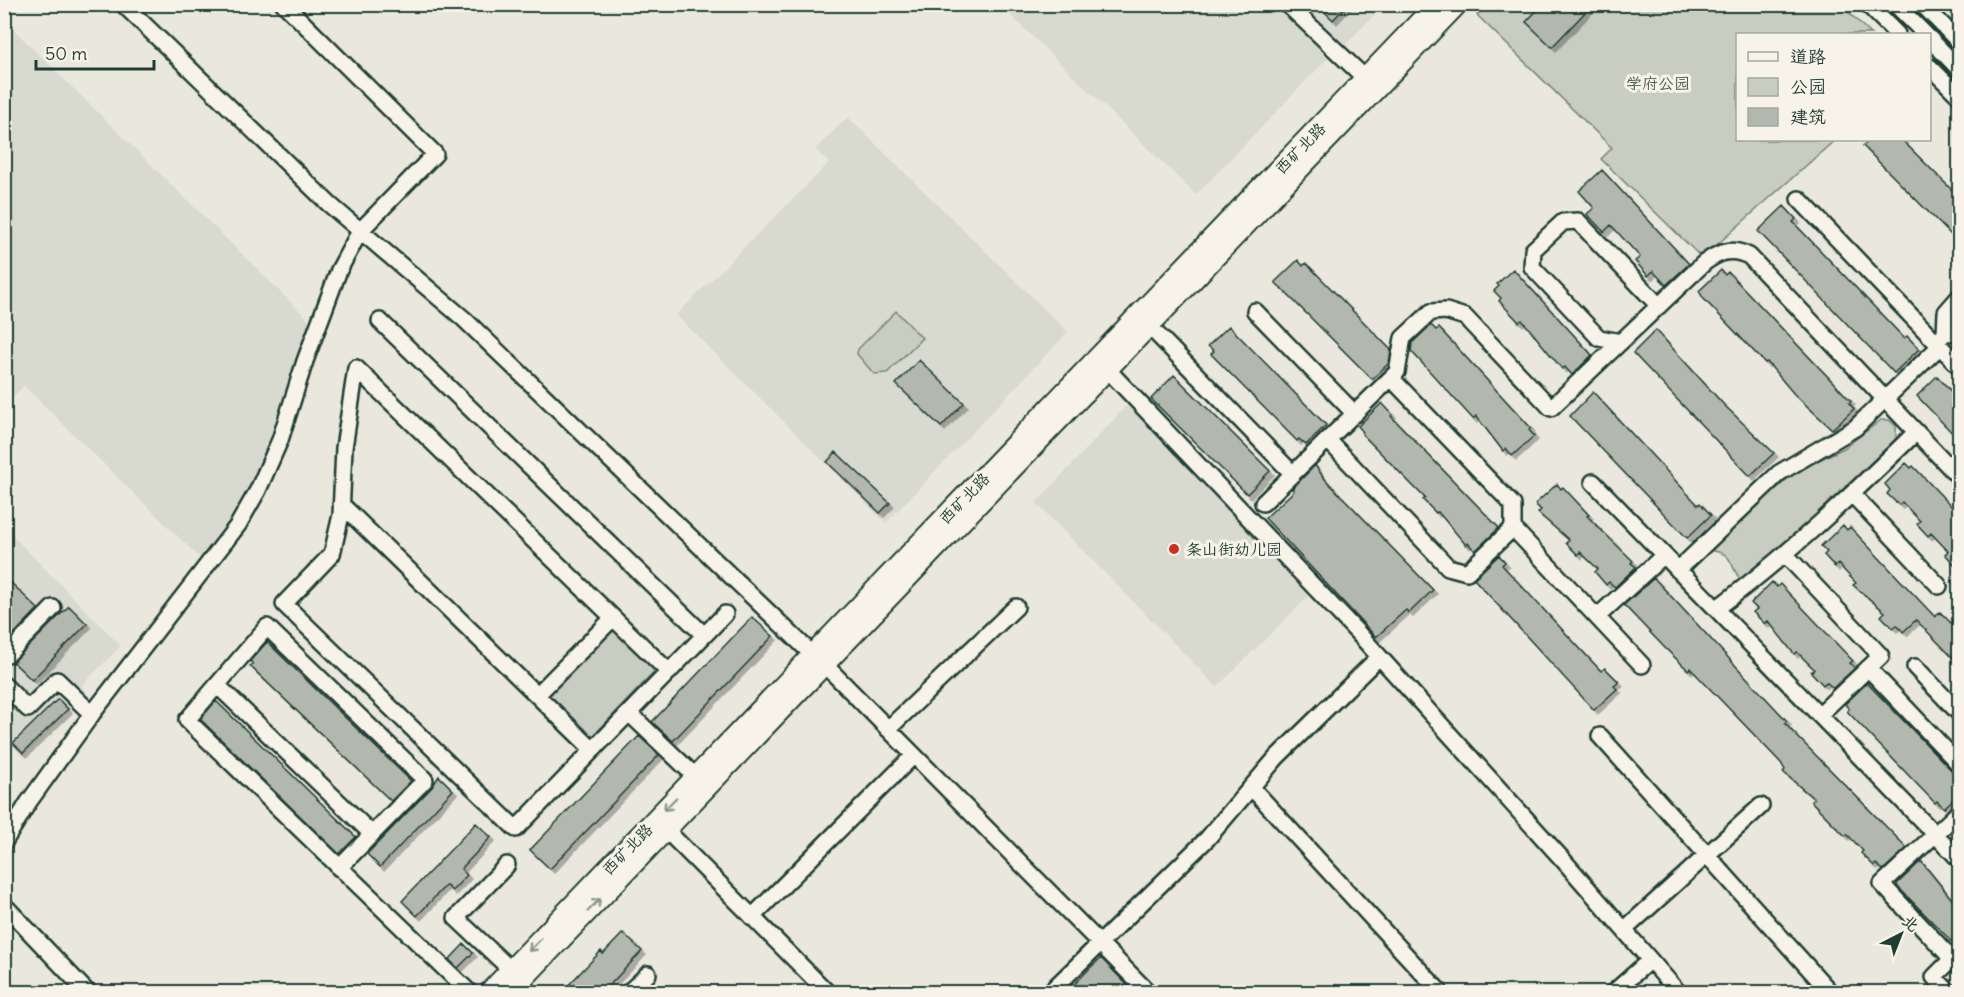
<svg xmlns="http://www.w3.org/2000/svg" width="1964" height="997" viewBox="0 0 1964 997" font-family="Delius,'LXGW WenKai TC',sans-serif">
	<defs>
		<filter id="shadow"><feDropShadow dx="4" dy="4" stdDeviation="0" flood-color="#0004"/></filter>
	</defs>
	<rect width="100%" height="100%" fill="#eae8dd"/>
	<filter id="ink" filterUnits="userSpaceOnUse"><feTurbulence type="fractalNoise" baseFrequency=".0167" numOctaves="2"/><feDisplacementMap in="SourceGraphic" scale="12" xChannelSelector="R" yChannelSelector="G"/><feConvolveMatrix kernelMatrix="1 2 1 2 8 2 1 2 1" color-interpolation-filters="sRGB"/></filter>
	<g filter="url(#ink)">
		<path fill="#d9dacf" d="M1000 5H1274L1329 57 1196 195Z
			M1302 5H1384L1345 45Z
			M4 20 311 322 248 496 202 560 24 386 7 403 5 400Z
			M848 117 1068 332 886 523 676 315 829 163 815 149Z
			M1127 405 1310 595 1217 687 1036 503Z
			M4 527 121 646 81 686 87 693 23 756 5 738Z"/>
		<path fill="#c8ccc1" stroke="#74847a" stroke-width="1.5" d="M1488 4 1841 5 1871 34H1738V140H1835L1702 258 1601 159 1612 148 1477 15Z
			M896 311 922 338 887 373 874 374 857 354 858 349Z
			M1881 420H1889L1896 426V440L1837 497 1741 580C1730 568 1734 553 1713 551L1712 547 1796 471 1844 448Z
			M612 628 656 670 592 737 548 694Z"/>
		<path fill="#b2b8ae" stroke="#1f3d34" stroke-width="1.5" filter="url(#shadow)" d="M1317 4H1348L1333 20Z
			M1543 4H1593L1552 47 1526 22Z
			M1869 140H1902L1959 197V243L1863 146Z
			M1602 170 1689 264 1666 285 1653 271 1648 276 1635 261 1640 257 1611 225 1604 232 1587 214 1594 208 1579 191Z
			M1784 206 1796 219 1793 222 1904 338 1907 336 1919 349 1894 373 1758 231Z
			M1298 260 1303 266 1306 263 1391 350 1389 363 1372 379 1275 282Z
			M1513 269 1592 355 1572 375 1565 367 1562 369 1522 320 1519 322 1499 301 1501 298 1494 291 1499 286 1497 284Z
			M1721 270 1725 275 1728 272 1851 401 1849 403 1854 409 1832 429 1794 394 1767 362 1765 363 1703 298 1699 291Z
			M1431 325 1436 330 1439 328 1531 428 1529 430 1534 436 1512 456 1506 448 1503 451 1476 416 1473 419 1411 351 1412 343Z
			M1229 326 1326 425 1306 445 1299 439 1297 441 1211 354 1214 351 1208 346Z
			M1656 330 1723 404 1774 453 1750 476 1633 353Z
			M919 360 964 403 941 427 896 384Z
			M1174 375 1270 471 1247 494 1151 399Z
			M1937 376 1959 400V440L1917 396Z
			M1593 392 1698 505 1700 503 1711 515 1687 538 1570 416Z
			M1382 403 1392 414 1391 416 1499 528 1475 551 1468 543 1466 545 1438 512 1436 513 1423 500 1425 498 1362 434 1363 432 1358 426Z
			M836 452 890 503 880 513 827 462Z
			M1906 463 1911 468 1913 466 1959 514V569L1945 554 1948 551 1931 533 1928 536 1917 524 1920 521 1902 502 1899 505 1887 494 1890 490 1885 484Z
			M1315 465 1324 478 1433 590 1409 613 1406 610 1376 637 1265 518 1294 491 1292 489Z
			M1557 484 1561 489 1563 487 1589 515 1587 516 1633 561 1631 563 1636 567 1615 587 1609 582 1606 585 1595 572 1598 569 1580 552 1578 555 1566 543 1569 540 1538 513 1541 510 1535 504Z
			M1843 525 1847 530 1850 527 1935 617 1940 612 1959 631V664L1916 620 1903 632 1897 625 1893 628 1881 616 1885 612 1853 585 1856 583 1838 564 1835 567 1824 555 1827 552 1821 546Z
			M1499 555 1505 562 1502 565 1557 624 1601 671 1605 668 1619 682 1614 686 1617 689 1594 710 1474 579Z
			M4 576 38 609 13 635 4 627Z
			M1654 578 1787 721 1785 723 1790 729 1907 848 1883 870 1876 864 1874 866 1861 853 1863 851 1847 834 1845 836 1811 801 1814 799 1783 772 1785 770 1781 763 1762 743 1690 668 1688 670 1664 647 1624 605Z
			M1772 582 1777 587 1780 584 1853 661 1850 663 1855 668 1833 688 1826 682 1823 685 1811 672 1814 669 1797 652 1794 654 1768 621 1765 624 1753 612 1757 609 1751 603Z
			M69 606 87 624 32 680 13 662Z
			M752 617 773 636 673 741 652 722Z
			M267 642 411 781 391 801 250 666 253 664 250 661Z
			M1867 683 1959 778V794L1944 808 1937 801 1935 803 1847 711 1849 709 1845 704Z
			M58 699 68 709 23 753 13 743Z
			M216 701 356 837 339 854 200 719Z
			M639 736 659 755 550 869 530 850Z
			M439 776 453 790 380 867 367 854 432 787Z
			M476 823 491 837 461 869 467 875 452 891 446 885 417 916 402 901Z
			M1921 861 1959 908V949L1898 887 1897 884Z
			M623 933 642 951 602 993H561L601 951 603 954Z
			M464 944 473 953 458 968 449 960Z
			M1101 958 1135 993H1066L1090 968Z"/>
		<g fill="none" stroke-linecap="round" stroke-linejoin="round">
			<g stroke="#1f3d34" stroke-width="20">
				<path id="minor" d="M123 4 329 204 464 319 813 655
					M1287 4 1366 79
					M1867 4 1897 34
					M1895 4 1925 34
					M1922 4 1960 43
					M1930 39 1960 70
					M1930 67 1960 97
					M1799 199 1960 367
					M1255 311 1355 414
					M380 321 704 635
					M1149 326 1293 474
					M1945 333 1946 312 1960 296
					M1938 340 1945 333 1960 332
					M1621 342 1599 338 1532 267 1533 250 1563 222 1578 221 1659 306
					M356 368 344 448 341 515 332 554 284 604 516 829 725 614
					M356 368 669 672
					M1107 369 1358 633 1564 861 1678 992
					M1391 378 1513 505V528L1642 665
					M1328 440 1448 567 1467 572 1513 528
					M1593 482 1960 860
					M1852 494 1939 586
					M1263 503 1397 372 1403 338 1431 312 1446 311 1465 317 1551 408 1704 263C1719 252 1731 247 1749 256L1960 478
					M341 504 593 750
					M1786 555 1881 656 1819 715
					M1678 570 1779 473 1855 428 1940 346
					M1716 609C1788 555 1852 495 1916 432
					M1597 617 1664 555
					M4 650 8 654 53 608
					M824 664 1148 992
					M1915 667 1960 714
					M1868 668 1960 765
					M4 685 28 709 57 680 92 714
					M217 685 372 834
					M537 695 613 618
					M629 713 696 777
					M888 729 1016 607
					M1600 736 1830 992
					M1251 787 1440 992
					M666 830 827 992
					M4 842 28 803 92 714 238 525 258 490 280 440 305 361 339 270 360 231 435 154 284 4
					M507 865 456 918 511 970
					M339 868 425 780 267 627 187 720 469 992
					M4 905 87 992
					M752 917 914 755
					M1624 930 1761 806
					M629 992 648 974
					M1050 992 1207 839 1277 757 1379 657
					M1614 992 1650 960
					M1949 992 1934 977 1952 959 1882 884 1960 811"/>
			</g>
			<g stroke="#1f3d34" stroke-width="24">
				<path id="major" d="M490 992 1437 4
					M510 992 1457 4"/>
			</g>
			<use href="#minor" stroke="#f7f3e8" stroke-width="15"/>
			<use href="#major" stroke="#f7f3e8" stroke-width="20"/>
		</g>
		<defs><path id="oneway-shaft" d="M-6 0H5M1.5-3L5.5 0L1.5 3" fill="none" stroke-width="1.6" stroke-linecap="round" stroke-linejoin="round" transform="scale(1.5)"/></defs>
		<g stroke="#8b988e">
			<use href="#oneway-shaft" transform="translate(670 804) rotate(134)"/>
			<use href="#oneway-shaft" transform="translate(594 905) rotate(-46)"/>
			<use href="#oneway-shaft" transform="translate(535 945) rotate(134)"/>
		</g>
	</g>
	<circle fill="#c8321e" stroke="#f7f3e8" stroke-width="2" cx="1174" cy="549" r="6"/>
	<g text-anchor="middle" dominant-baseline="central" stroke-width="6" stroke-linejoin="round" paint-order="stroke">
		<g font-size="16" fill="#415a50" stroke="#f7f3e8">
			<text x="1658" y="83">学府公园</text>
		</g>
		<g font-size="16" fill="#1f3d34" stroke="#f7f3e8">
			<text transform="translate(1300 148) rotate(-46)">西矿北路</text>
			<text transform="translate(964 498) rotate(-46)">西矿北路</text>
			<text transform="translate(627 849) rotate(-46)">西矿北路</text>
		</g>
		<g font-size="16" fill="#1f3d34" stroke="#f7f3e8" text-anchor="start">
			<text x="1186" y="549">条山街幼儿园</text>
		</g>
	</g>
	<rect width="1964" height="997" fill="none" stroke="#f7f3e8" stroke-width="24"/>
	<rect x="12" y="12" width="1940" height="973" fill="none" stroke="#1f3d34" stroke-width="2" filter="url(#ink)"/>
	<rect x="1736" y="33" width="195" height="108" fill="#f7f3e8" stroke="#a1aaa0" stroke-width="1.5"/>
	<rect x="1748" y="52" width="30" height="9" fill="#f7f3e8" stroke="#a1aaa0" stroke-width="1.5"/>
	<text x="1790" y="63" font-size="18" fill="#1f3d34">道路</text>
	<rect x="1748" y="78" width="30" height="18" fill="#c8ccc1" stroke="#a1aaa0" stroke-width="1.5"/>
	<text x="1790" y="93" font-size="18" fill="#1f3d34">公园</text>
	<rect x="1748" y="108" width="30" height="18" fill="#b2b8ae" stroke="#a1aaa0" stroke-width="1.5"/>
	<text x="1790" y="123" font-size="18" fill="#1f3d34">建筑</text>
	<g transform="translate(1901 934) rotate(42)" stroke="#f7f3e8" stroke-width="4.5" paint-order="stroke">
	<path d="M0-4.5L10 22L0 15L-10 22Z" fill="#1f3d34"/>
	<text y="-9" font-size="16" font-weight="bold" text-anchor="middle" fill="#1f3d34">北</text>
	</g>
	<path d="M36 60v9h118v-9" fill="none" stroke="#1f3d34" stroke-width="3"/>
	<text x="45" y="60" font-size="18" fill="#1f3d34" stroke="#f7f3e8" stroke-width="4.5" paint-order="stroke">50 m</text>
</svg>
